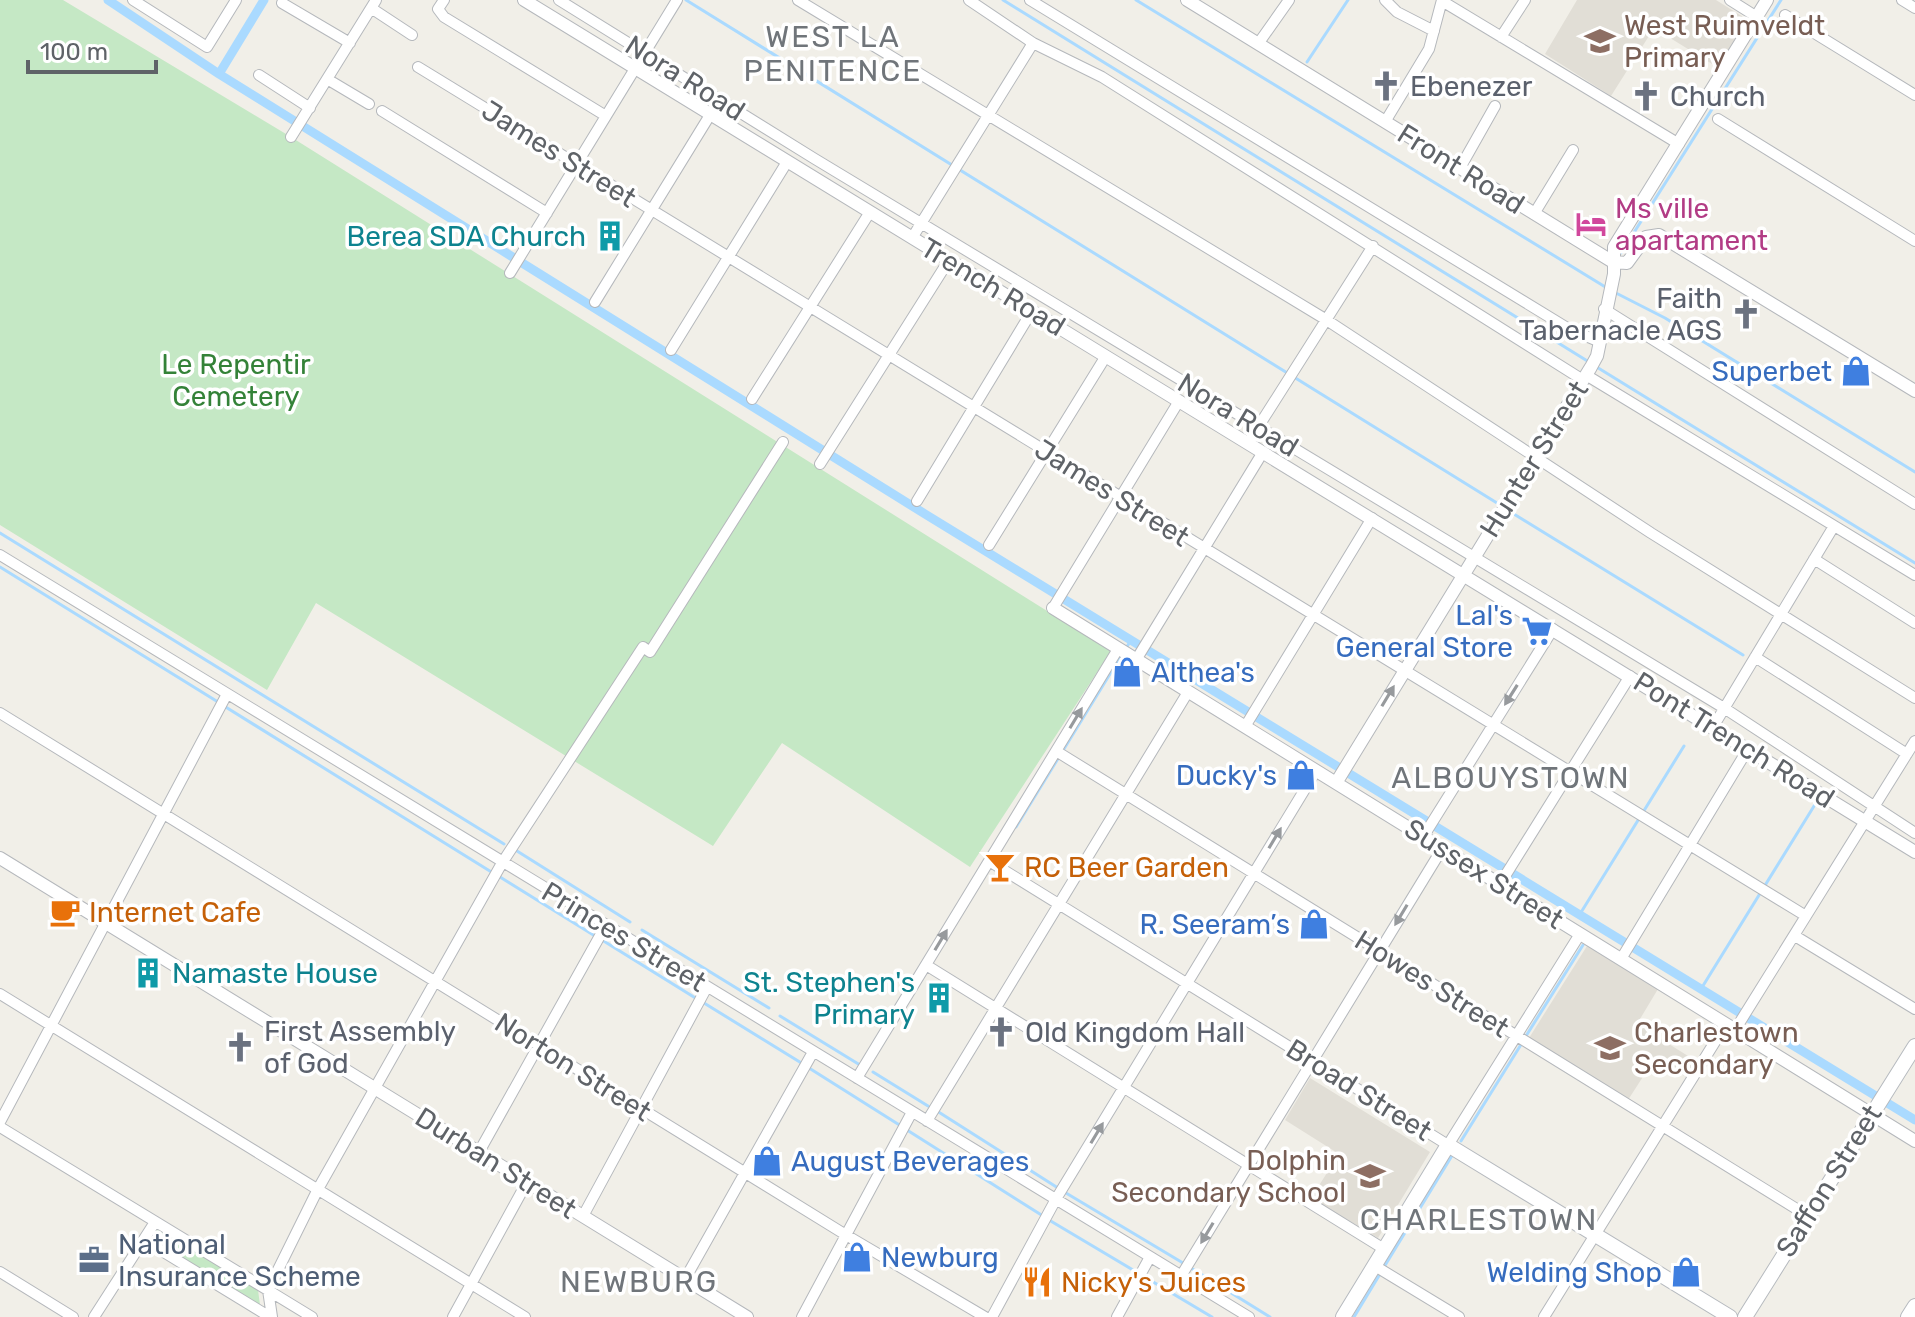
<svg xmlns="http://www.w3.org/2000/svg" width="1915" height="1317" viewBox="0 0 1915 1317" font-family="Rubik,sans-serif">
	<rect width="100%" height="100%" fill="#f1efe8"/>
	<path fill="#e1ded6" d="M1577 0H1716L1748 20 1717 67 1654 28 1611 96 1545 54Z
		M1587 946 1658 989 1637 1024 1696 1061 1686 1077 1655 1058 1628 1100 1529 1038Z
		M1310 1078 1430 1152 1378 1238 1311 1198 1339 1154 1285 1120Z"/>
	<path fill="#c5e8c5" d="M0 0H63L291 137 1111 651 970 867 782 743 713 846 316 603 267 690 0 525Z
		M156 1228 258 1290 260 1305 150 1240Z"/>
	<g fill="none" stroke-linecap="round" stroke-linejoin="round">
		<path stroke="#aadaff" stroke-width="3" d="M686 0 1497 503
			M1003 0 1589 362
			M1136 0 1607 288
			M1307 62 1348 0
			M1621 253 1781 0
			M1614 292 1665 318 1915 472
			M1595 366 1915 563
			M1509 511 1743 655
			M0 533 504 844
			M0 567 218 702
			M1125 650 1131 640
			M224 706 493 873
			M1016 827 1121 656
			M517 851 630 922
			M500 877 595 936
			M1580 914 1684 746
			M642 930 769 1008
			M602 940 697 999
			M1701 989 1819 798
			M704 1003 803 1064
			M780 1016 860 1065
			M1526 1036 1583 945
			M809 1068 901 1126
			M873 1072 928 1106
			M937 1111 1058 1188
			M907 1130 1043 1216
			M1461 1141 1522 1043
			M1066 1193 1183 1263
			M1049 1220 1212 1317
			M1384 1267 1453 1154
			M1191 1268 1270 1317
			M1354 1317 1380 1274"/>
		<path stroke="#aadaff" stroke-width="9" d="M108 0 219 74 925 514 1915 1120
			M219 74 264 0"/>
		<g stroke="#b5b8bc" stroke-width="12">
			<path id="minor" d="M133 0 207 47 236 0
				M444 0 438 9 444 17 606 116
				M559 0 815 159 1724 708 1915 833
				M798 0 1325 319 1651 533 1915 698
				M969 0 1033 43
				M1030 0 1569 329 1600 342
				M1385 0 1397 12 1434 31
				M1730 0 1757 17
				M1902 0 1915 8
				M1442 1 1679 144
				M282 3 350 43
				M371 8 412 35
				M1785 15 1915 95
				M1501 37 1525 0
				M1258 44 1289 0
				M418 67 1806 916
				M259 75 310 108
				M327 79 369 104
				M382 111 547 213
				M1718 119 1915 241
				M1385 122 1429 49 1442 0
				M291 137 376 0
				M1460 168 1495 106
				M1534 214 1573 150
				M912 238 1033 43 1102 77 1583 380
				M510 273 677 0
				M595 302 710 115
				M1604 309 1915 504
				M671 350 787 162
				M1586 375 1915 575
				M752 399 870 212
				M1248 443 1373 246
				M820 464 949 260
				M917 501 1032 311
				M989 545 1106 356
				M0 555 1249 1317
				M1814 559 1915 623
				M1053 608 1179 401
				M1755 657 1907 754
				M1136 660 1263 452
				M0 713 846 1235 985 1317
				M1246 725 1372 518
				M1713 727 1834 526
				M1056 751 1808 1216
				M1423 837 1553 629
				M989 861 1448 1145 1580 934
				M1500 884 1630 676
				M1795 936 1915 1009
				M1621 959 1748 749
				M926 965 1384 1249
				M0 994 525 1317
				M1735 1030 1915 741
				M857 1078 1118 649
				M927 1121 1188 692
				M0 1122 227 694
				M0 1127 312 1317
				M479 1152 606 925
				M583 1216 707 987
				M144 1240 270 1317
				M1375 1266 1459 1317
				M0 1272 73 1317
				M1181 1276 1442 849
				M685 1279 813 1052
				M94 1317 155 1222
				M272 1317 268 1290 318 1189 502 863 643 647 650 652 783 442
				M453 1317 527 1182
				M802 1317 912 1112
				M992 1317 1056 1199 1316 771
				M1117 1317 1150 1257
				M1544 1317 1726 1024"/>
		</g>
		<g stroke="#b5b8bc" stroke-width="14">
			<path id="tertiary" d="M524 0 1915 852
				M1187 0 1613 262 1627 263 1646 237 1659 235 1915 391
				M1053 608 1915 1141
				M1336 783 1591 367 1597 356 1614 274V247L1767 0
				M0 858 747 1317"/>
		</g>
		<g stroke="#b6babf" stroke-width="16">
			<path id="secondary" d="M1343 1317 1448 1145 1730 1317
				M1745 1317 1915 1046
				M1908 1317 1915 1306"/>
		</g>
		<use href="#minor" stroke="#fff" stroke-width="10"/>
		<use href="#tertiary" stroke="#fff" stroke-width="12"/>
		<use href="#secondary" stroke="#fff" stroke-width="14"/>
	</g>
	<defs><path id="oneway-solid" d="M-6-.8H1V-3.2L6.5 0L1 3.2V.8H-6Z" transform="scale(2)"/></defs>
	<g fill="#979a9d">
		<use href="#oneway-solid" transform="translate(1511 695) rotate(122)"/>
		<use href="#oneway-solid" transform="translate(1388 696) rotate(-59)"/>
		<use href="#oneway-solid" transform="translate(1076 718) rotate(-59)"/>
		<use href="#oneway-solid" transform="translate(1275 838) rotate(-59)"/>
		<use href="#oneway-solid" transform="translate(1401 915) rotate(121)"/>
		<use href="#oneway-solid" transform="translate(941 940) rotate(-59)"/>
		<use href="#oneway-solid" transform="translate(1097 1133) rotate(-59)"/>
		<use href="#oneway-solid" transform="translate(1207 1233) rotate(121)"/>
	</g>
	<defs>
		<g id="school-bare" transform="scale(2.4)"><path d="M0-5L7-2L0 1L-7-2ZM-4 1L0 2.5L4 1V4Q0 6-4 4Z" fill="#8d6e63" stroke="#fff" stroke-width="2.5" paint-order="stroke"/></g>
		<g id="church-bare" transform="scale(2.4)"><path d="M-1.2-6h2.4v3.5h3.3v2.4h-3.3V6h-2.4V-.1h-3.3v-2.4h3.3Z" fill="#6b7280" stroke="#fff" stroke-width="2.5" paint-order="stroke"/></g>
		<g id="hotel-bare" transform="scale(2.4)"><path d="M-6-4.5h1.5V1H6V5H4.5V3h-9V5H-6ZM-4 0a1.8 1.8 0 1 1 3.6 0ZM.5 0V-2.5h3Q6-2.5 6 0Z" fill="#d1479c" stroke="#fff" stroke-width="2.5" paint-order="stroke"/></g>
		<g id="building-bare" transform="scale(2.4)"><path d="M-4-6H4V6H1V3H-1V6H-4ZM-2.5-4.3h1.7v1.8h-1.7ZM.8-4.3h1.7v1.8H.8ZM-2.5-1h1.7V.8h-1.7ZM.8-1h1.7V.8H.8Z" fill="#0f9aa8" stroke="#fff" stroke-width="2.5" paint-order="stroke"/></g>
		<g id="shop-bare" transform="scale(2.4)"><path d="M-5-2.5h2.3a2.7 3.5 0 0 1 5.4 0H5L5.5 6h-11ZM-1.5-2.5h3a1.5 2.3 0 0 0-3 0Z" fill="#3f7fe0" stroke="#fff" stroke-width="2.5" paint-order="stroke"/></g>
		<g id="supermarket-bare" transform="scale(2.4)"><path d="M-6-5.5h2.5l.6 2H6L4.5 2H-2.5L-4.4-4H-6ZM-1.5 3.2a1.3 1.3 0 1 0 .1 0ZM3 3.2a1.3 1.3 0 1 0 .1 0Z" fill="#3f7fe0" stroke="#fff" stroke-width="2.5" paint-order="stroke"/></g>
		<g id="bar-bare" transform="scale(2.4)"><path d="M-6-5H6L.8 .8V4.5H3.5V6h-7V4.5H-.8V.8Z" fill="#e8710a" stroke="#fff" stroke-width="2.5" paint-order="stroke"/></g>
		<g id="cafe-bare" transform="scale(2.4)"><path d="M-5.5-4.5H6V0H3Q3 3.5 0 3.5H-2.5Q-5.5 3.5-5.5 0ZM3-3.2v2h1.7v-2ZM-6 4.5H4V6H-6Z" fill="#e8710a" stroke="#fff" stroke-width="2.5" paint-order="stroke"/></g>
		<g id="office-bare" transform="scale(2.4)"><path d="M-6-3h4V-5.5h4V-3h4V5H-6ZM-1-4.5V-3h2v-1.5ZM-6 0V1H6V0Z" fill="#5c6f8a" stroke="#fff" stroke-width="2.5" paint-order="stroke"/></g>
		<g id="restaurant-bare" transform="scale(2.4)"><path d="M-5-6h1v4h1v-4h1v4h1v-4h1v5L-1.5 .5V6h-2V.5L-5-1ZM5-6V6H3V1.5H1.5Q1.5-4 5-6Z" fill="#e8710a" stroke="#fff" stroke-width="2.5" paint-order="stroke"/></g>
	</defs>
	<g fill-rule="evenodd">
		<use href="#school-bare" x="1600" y="41"/>
		<use href="#church-bare" x="1386" y="86"/>
		<use href="#church-bare" x="1646" y="96"/>
		<use href="#hotel-bare" x="1591" y="224"/>
		<use href="#building-bare" x="610" y="236"/>
		<use href="#church-bare" x="1746" y="314"/>
		<use href="#shop-bare" x="1856" y="371"/>
		<use href="#supermarket-bare" x="1537" y="631"/>
		<use href="#shop-bare" x="1127" y="672"/>
		<use href="#shop-bare" x="1301" y="775"/>
		<use href="#bar-bare" x="1000" y="867"/>
		<use href="#cafe-bare" x="65" y="912"/>
		<use href="#shop-bare" x="1314" y="924"/>
		<use href="#building-bare" x="148" y="973"/>
		<use href="#building-bare" x="939" y="998"/>
		<use href="#church-bare" x="1001" y="1032"/>
		<use href="#church-bare" x="240" y="1047"/>
		<use href="#school-bare" x="1610" y="1048"/>
		<use href="#shop-bare" x="767" y="1161"/>
		<use href="#school-bare" x="1370" y="1176"/>
		<use href="#shop-bare" x="857" y="1257"/>
		<use href="#office-bare" x="94" y="1260"/>
		<use href="#shop-bare" x="1686" y="1272"/>
		<use href="#restaurant-bare" x="1037" y="1282"/>
	</g>
	<g text-anchor="middle" dominant-baseline="central" stroke-width="7" stroke-linejoin="round" paint-order="stroke">
		<g font-size="28" fill="#785e54" stroke="#fff" text-anchor="start">
			<text x="1624" y="25">West Ruimveldt<tspan x="1624" dy="32">Primary</tspan></text>
			<text x="1634" y="1032">Charlestown<tspan x="1634" dy="32">Secondary</tspan></text>
			<text x="1346" y="1160" text-anchor="end">Dolphin<tspan x="1346" dy="32">Secondary School</tspan></text>
		</g>
		<g font-size="28" fill="#5f6368" stroke="#fff">
			<text transform="translate(685 78) rotate(32)">Nora Road</text>
			<text transform="translate(559 154) rotate(32)">James Street</text>
			<text transform="translate(1461 169) rotate(32)">Front Road</text>
			<text transform="translate(993 287) rotate(31)">Trench Road</text>
			<text transform="translate(1238 415) rotate(31)">Nora Road</text>
			<text transform="translate(1534 459) rotate(-58)">Hunter Street</text>
			<text transform="translate(1112 493) rotate(32)">James Street</text>
			<text transform="translate(1734 740) rotate(32)">Pont Trench Road</text>
			<text transform="translate(1484 874) rotate(32)">Sussex Street</text>
			<text transform="translate(624 937) rotate(31)">Princes Street</text>
			<text transform="translate(1432 984) rotate(32)">Howes Street</text>
			<text transform="translate(573 1067) rotate(32)">Norton Street</text>
			<text transform="translate(1359 1090) rotate(32)">Broad Street</text>
			<text transform="translate(496 1163) rotate(32)">Durban Street</text>
			<text transform="translate(1829 1181) rotate(-58)">Saffon Street</text>
		</g>
		<g font-size="28" fill="#5b616d" stroke="#fff" text-anchor="start">
			<text x="1410" y="86">Ebenezer</text>
			<text x="1670" y="96">Church</text>
			<text x="1722" y="298" text-anchor="end">Faith<tspan x="1722" dy="32">Tabernacle AGS</tspan></text>
			<text x="264" y="1031">First Assembly<tspan x="264" dy="32">of God</tspan></text>
			<text x="1025" y="1032">Old Kingdom Hall</text>
		</g>
		<g font-size="28" fill="#b23c85" stroke="#fff" text-anchor="start">
			<text x="1615" y="208">Ms ville<tspan x="1615" dy="32">apartament</tspan></text>
		</g>
		<g font-size="28" fill="#0d838f" stroke="#fff" text-anchor="end">
			<text x="586" y="236">Berea SDA Church</text>
			<text x="172" y="973" text-anchor="start">Namaste House</text>
			<text x="915" y="982">St. Stephen's<tspan x="915" dy="32">Primary</tspan></text>
		</g>
		<g font-size="28" fill="#348238" stroke="#fff">
			<text x="236" y="364">Le Repentir<tspan x="236" dy="32">Cemetery</tspan></text>
		</g>
		<g font-size="28" fill="#366cbe" stroke="#fff" text-anchor="end">
			<text x="1832" y="371">Superbet</text>
			<text x="1513" y="615">Lal's<tspan x="1513" dy="32">General Store</tspan></text>
			<text x="1151" y="672" text-anchor="start">Althea's</text>
			<text x="1277" y="775">Ducky's</text>
			<text x="1290" y="924">R. Seeram’s</text>
			<text x="791" y="1161" text-anchor="start">August Beverages</text>
			<text x="881" y="1257" text-anchor="start">Newburg</text>
			<text x="1662" y="1272">Welding Shop</text>
		</g>
		<g font-size="28" fill="#c56008" stroke="#fff" text-anchor="start">
			<text x="1024" y="867">RC Beer Garden</text>
			<text x="89" y="912">Internet Cafe</text>
			<text x="1061" y="1282">Nicky's Juices</text>
		</g>
		<g font-size="28" fill="#4e5e75" stroke="#fff" text-anchor="start">
			<text x="118" y="1244">National<tspan x="118" dy="32">Insurance Scheme</tspan></text>
		</g>
		<g font-size="30" letter-spacing="2" fill="#70757a" stroke="#fff">
			<text x="833" y="37">WEST LA<tspan x="833" dy="34">PENITENCE</tspan></text>
			<text x="1511" y="778">ALBOUYSTOWN</text>
			<text x="1479" y="1220">CHARLESTOWN</text>
			<text x="639" y="1282">NEWBURG</text>
		</g>
	</g>
	<path d="M28 60v12h128v-12" fill="none" stroke="#5f6368" stroke-width="4"/>
	<text x="40" y="60" font-size="24" fill="#5f6368" stroke="#ffffff" stroke-width="6" paint-order="stroke">100 m</text>
</svg>
